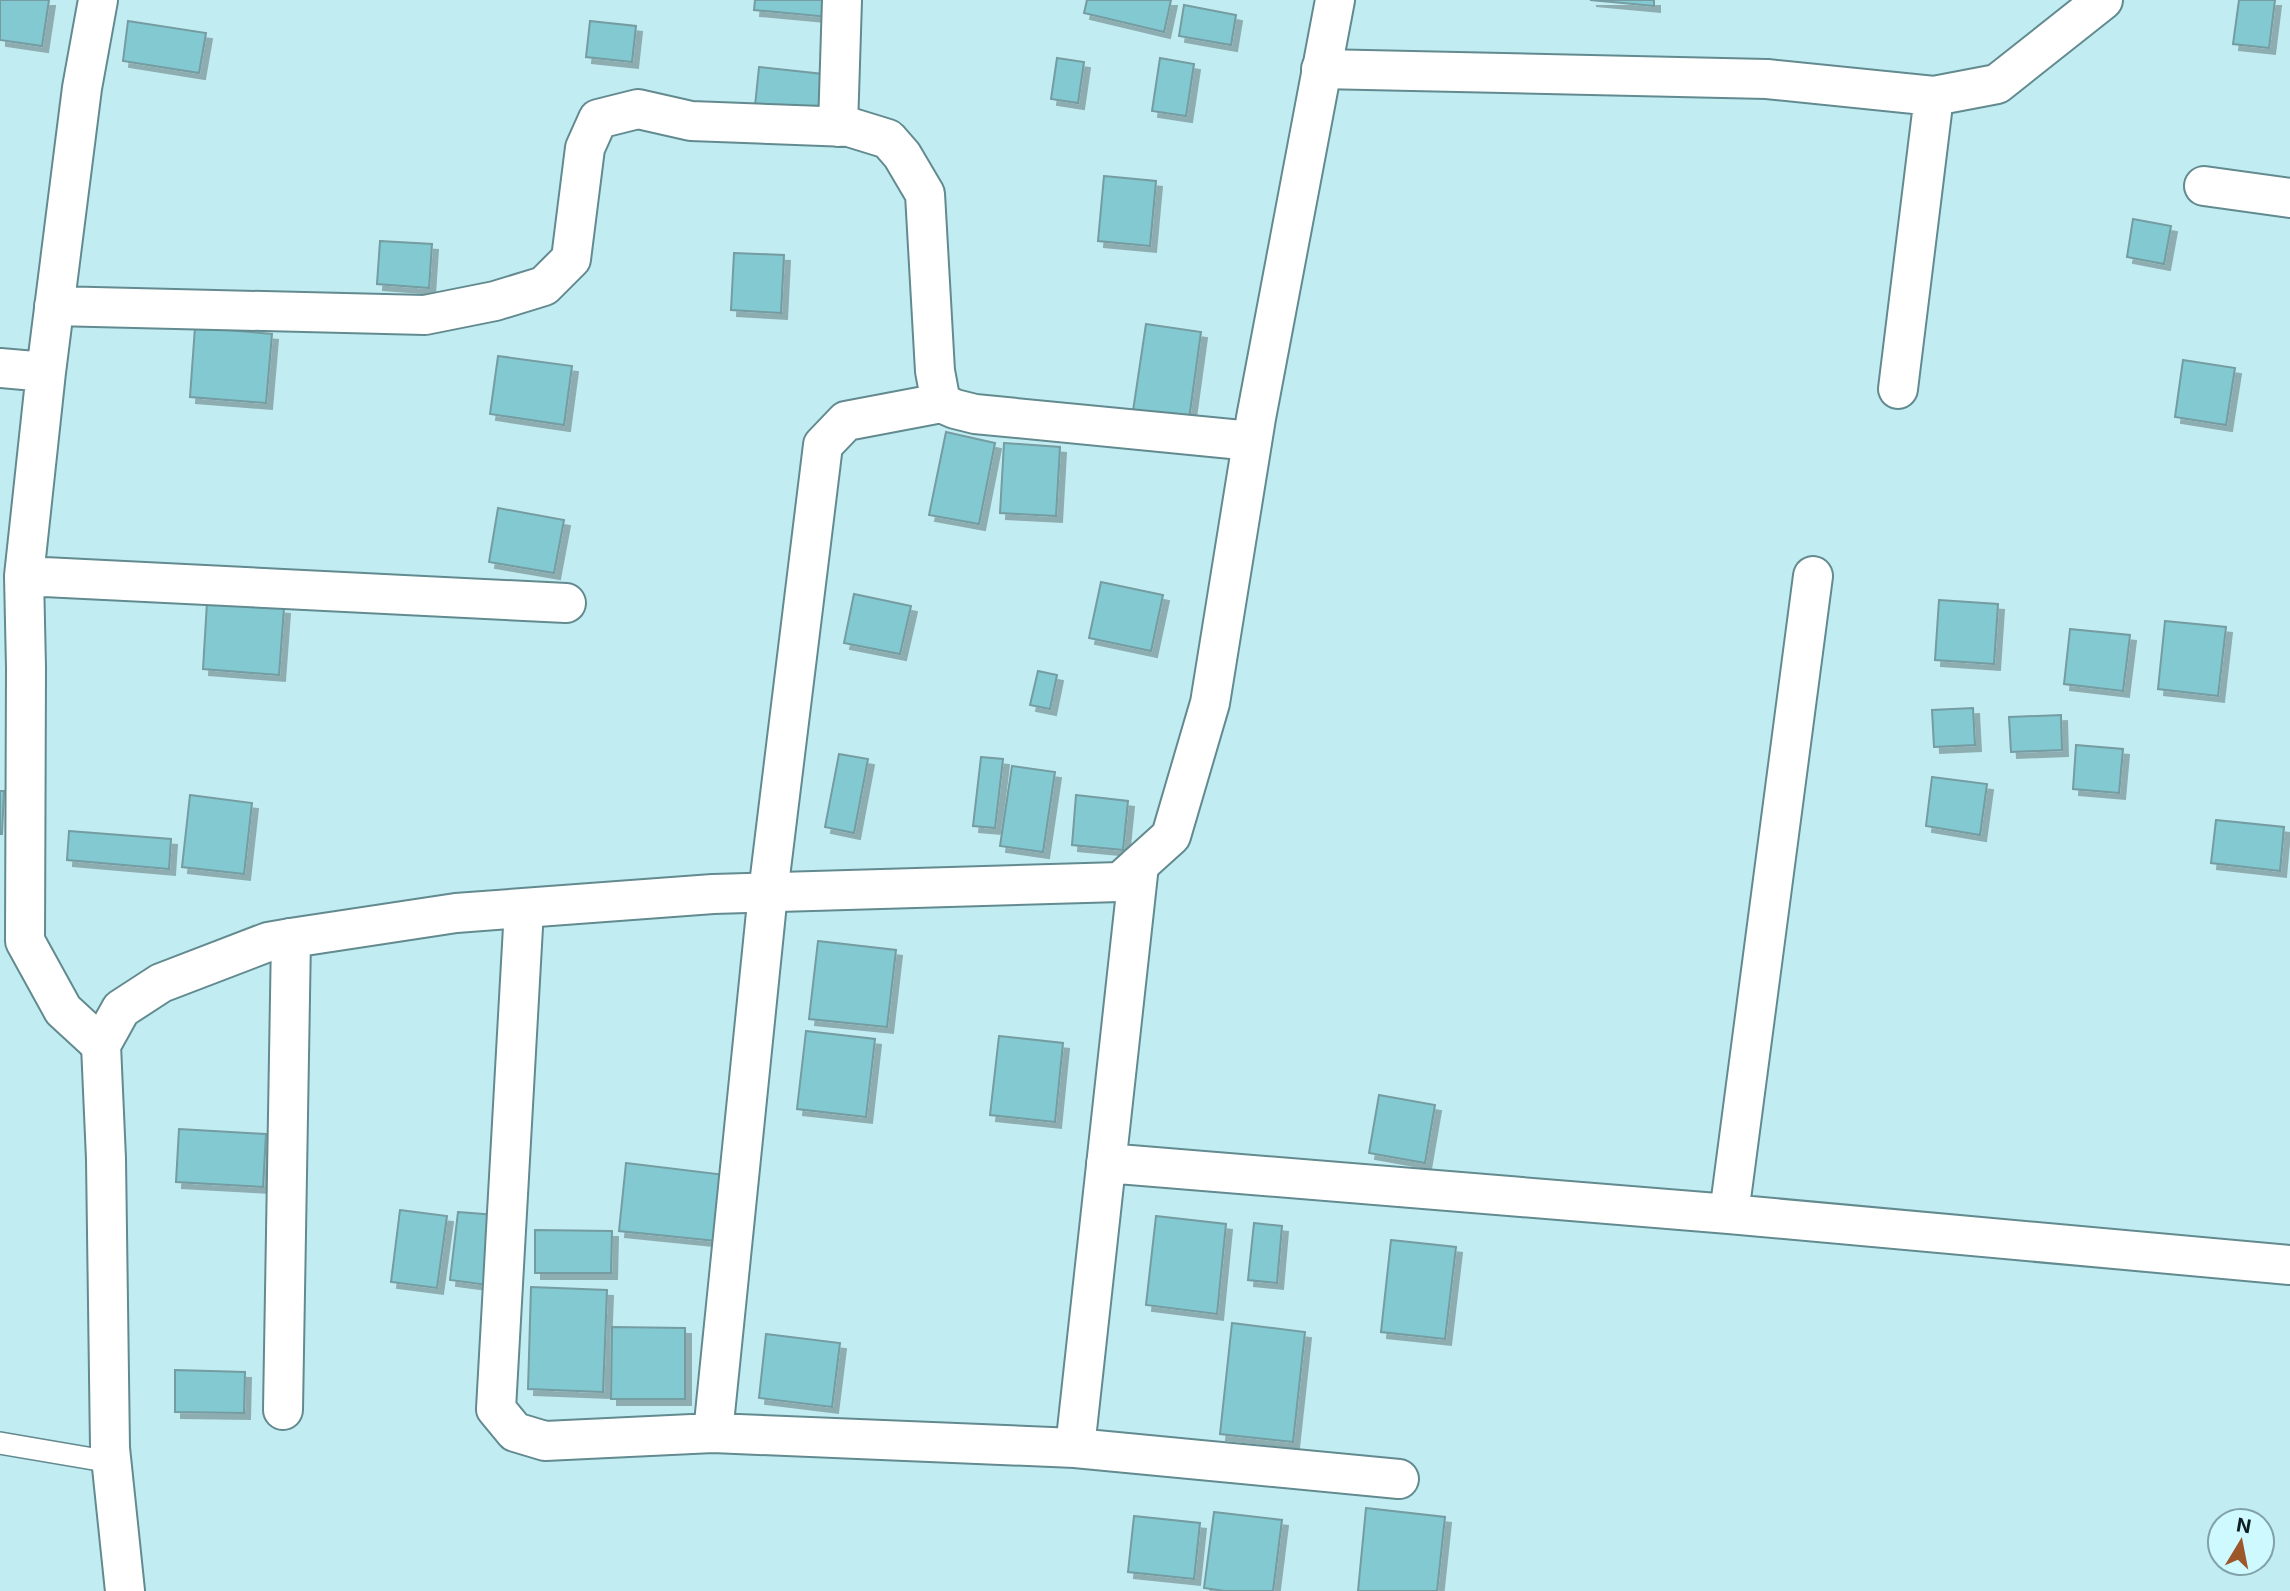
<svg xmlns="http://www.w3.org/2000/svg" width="2290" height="1591" viewBox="0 0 2290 1591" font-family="Inter,sans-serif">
	<defs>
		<filter id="shadow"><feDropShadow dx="6" dy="6" stdDeviation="0" flood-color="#0004"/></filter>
	</defs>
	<rect width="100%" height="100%" fill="#c1ecf2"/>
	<path fill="#83c9d2" stroke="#749ca1" stroke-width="2" filter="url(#shadow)" d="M0 0H49L42 46 0 40Z
		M755 0H831L829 17 754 10Z
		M1087 0H1171L1164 32 1084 13Z
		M1590 0H1654V6Z
		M2239 0H2275L2269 48 2233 44Z
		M1184 5 1236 15 1231 45 1179 36Z
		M128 21 206 33 199 73 123 61Z
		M590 21 636 26 632 62 586 57Z
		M1057 58 1084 62 1078 103 1051 99Z
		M1160 58 1194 64 1186 116 1152 111Z
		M759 67 823 74 819 113 755 106Z
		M1104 176 1156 181 1150 246 1098 241Z
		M2133 219 2171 226 2164 264 2127 257Z
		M380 241 432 244 429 288 377 284Z
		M734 253 784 255 781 313 731 310Z
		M1146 324 1201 332 1189 419 1133 411Z
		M195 327 272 334 266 403 190 397Z
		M498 356 572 366 564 425 490 414Z
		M2183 360 2235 368 2226 425 2175 417Z
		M946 432 995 443 979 524 929 515Z
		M1004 443 1060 447 1056 516 1000 513Z
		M498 508 564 520 554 573 489 562Z
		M1101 582 1163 595 1151 651 1089 638Z
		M854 594 911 606 900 654 844 643Z
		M1939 600 1998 604 1994 664 1935 660Z
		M207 602 284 608 279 675 203 669Z
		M2165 621 2226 627 2218 696 2158 689Z
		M2070 629 2130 635 2123 691 2064 684Z
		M1038 671 1057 675 1050 709 1030 705Z
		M1973 708 1975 745 1934 747 1932 710Z
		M2061 715 2062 750 2011 752 2009 717Z
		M2076 745 2123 749 2119 793 2073 789Z
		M839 754 868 759 854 833 825 827Z
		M981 757 1003 759 995 828 973 826Z
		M1012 766 1055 772 1043 852 1000 846Z
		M1932 777 1987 784 1980 835 1926 826Z
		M0 791H4L2 834H0Z
		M190 795 252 803 244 874 182 867Z
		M1076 795 1128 801 1123 850 1072 845Z
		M2216 820 2284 827 2280 871 2211 863Z
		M69 831 171 839 169 869 67 860Z
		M818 941 896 950 887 1027 809 1019Z
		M806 1031 875 1039 866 1117 797 1109Z
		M999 1036 1063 1043 1055 1122 990 1115Z
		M1379 1095 1435 1105 1425 1163 1369 1153Z
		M179 1129 266 1134 263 1187 176 1182Z
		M626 1163 734 1176 726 1242 619 1231Z
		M400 1210 447 1216 437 1288 391 1282Z
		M458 1212 496 1215 488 1285 450 1280Z
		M1156 1216 1226 1224 1217 1314 1146 1305Z
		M1254 1223 1282 1226 1277 1283 1248 1280Z
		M535 1230 612 1231 611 1273H535Z
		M1391 1240 1456 1247 1445 1339 1381 1332Z
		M531 1287 607 1290 603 1392 528 1389Z
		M1232 1323 1305 1332 1293 1442 1220 1434Z
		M612 1327 685 1328V1399H611Z
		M766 1334 840 1343 832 1407 759 1398Z
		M175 1370 245 1372 244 1413 175 1412Z
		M1366 1508 1445 1517 1437 1591H1358Z
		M1214 1512 1282 1520 1273 1591H1225L1204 1588Z
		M1134 1516 1200 1523 1194 1579 1128 1572Z"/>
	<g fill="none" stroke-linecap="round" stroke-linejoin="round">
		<g stroke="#628a8f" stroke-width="24">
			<path id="lane" d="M0 1443 111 1462"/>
		</g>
		<g stroke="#628a8f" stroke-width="42">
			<path id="street" d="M98 0 82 88 46 372 24 576 26 668 25 941 63 1010 101 1045
				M1321 69 1767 79 1934 96 1997 84 2103 0
				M838 127 842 0
				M2204 186 2290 198
				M54 306 425 315 495 301 544 286 571 259 585 148 598 119 638 109 691 121 849 127 888 139 902 155 925 194 935 371 941 403 955 409 975 414 1252 441
				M0 368 46 372
				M1898 389 1934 96
				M24 576 566 603
				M524 909 496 1409 515 1432 545 1441 713 1433 1075 1448 1399 1479
				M1106 1163 1729 1214 2290 1265
				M1729 1214 1813 576
				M283 1410 291 938
				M713 1433 768 893 823 445 846 421 941 403
				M1075 1448 1139 865"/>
		</g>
		<g stroke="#628a8f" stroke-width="42">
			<path id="secondary" d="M125 1591 110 1448 106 1159 101 1045 121 1009 161 983 268 942 291 938 456 913 713 894 1120 882 1171 836 1210 703 1256 418 1335 0"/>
		</g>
		<use href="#lane" stroke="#fff" stroke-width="21"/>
		<use href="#street" stroke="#fff" stroke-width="38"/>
		<use href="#secondary" stroke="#fff" stroke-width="38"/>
	</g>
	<g transform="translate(2241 1542) rotate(10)"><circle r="33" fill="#cef9ff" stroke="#81a2a6" stroke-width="2"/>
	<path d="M0-5L12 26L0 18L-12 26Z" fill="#9c582a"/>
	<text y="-10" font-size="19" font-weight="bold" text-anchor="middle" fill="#0e1f21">N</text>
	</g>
</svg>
